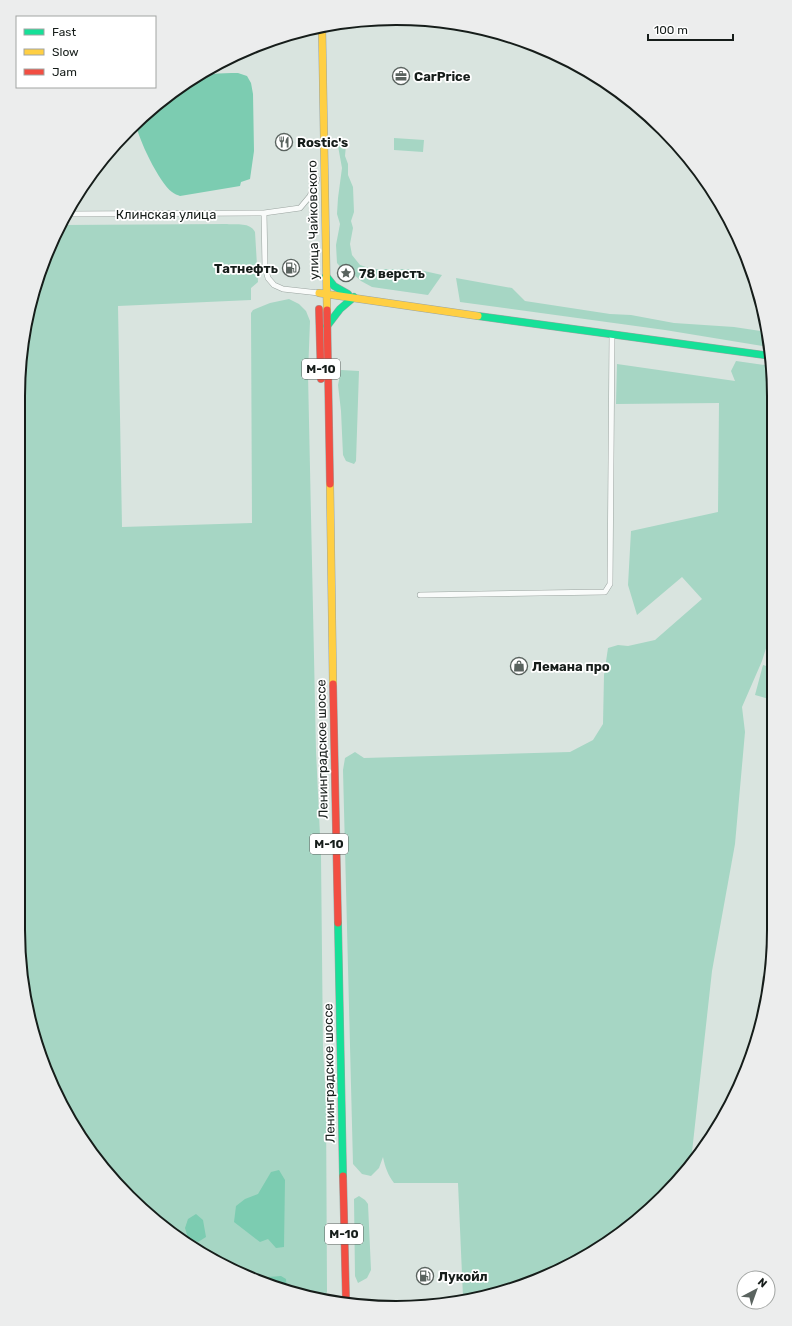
<svg xmlns="http://www.w3.org/2000/svg" width="792" height="1326" viewBox="0 0 792 1326" font-family="Rubik,sans-serif">
	<rect width="100%" height="100%" fill="#d9e4df"/>
	<path fill="#a6d6c4" d="M394 138 424 140 423 152 394 150Z
		M342 141 346 145 345 156 348 164V175L353 187 354 212 351 221 353 228 350 244 352 255 360 265 372 269H415L442 275 428 295 372 287 361 281 352 273 344 271 337 263 336 245 340 224 337 214 338 198 342 168 338 146 340 142Z
		M227 224C237 225 250 222 255 232L258 282 251 288V300L118 306 122 527 252 523 251 313 253 310 270 303 289 299 299 304 306 311 310 321 308 374 316 751 321 856 323 1050 326 1100 327 1292 325 1296 275 1288 186 1244 96 1160 38 1051 18 930 19 371 38 274 63 225Z
		M456 278 512 288 525 301 610 314 631 315 674 323 734 327 767 332 769 347 665 330 460 302Z
		M736 361 772 366 773 371V626L762 661 742 707 745 732 735 844 712 971 691 1161 626 1230 517 1288 463 1297 458 1183H394C388 1175 385 1167 383 1157L379 1168 371 1176 362 1174 353 1164 343 770 345 758 355 752 364 758 570 752 593 740 603 724 604 675 608 648 618 645 628 646 655 640 702 599 682 577 637 615 628 585 631 531 718 512 719 403 616 404 617 364 735 381 731 371Z
		M341 370 359 371 356 461 354 464 346 461 343 455 341 411 338 385Z
		M763 665 773 668V683L769 699 755 695Z
		M359 1196 365 1200 368 1204 371 1270 367 1278 358 1283 355 1276 354 1199Z"/>
	<path fill="#7cccb1" d="M238 73 247 76 251 83 253 94 254 151 250 179 241 182 240 186 180 196C178 195 174 194 172 192 160 184 137 137 136 123L186 82C202 73 221 73 238 73Z
		M279 1170 285 1180 284 1247 276 1248 268 1239 260 1242 234 1222 236 1206 245 1199 258 1194 271 1172Z
		M196 1214 203 1220 206 1237 198 1242 188 1238 185 1228 188 1219Z
		M281 1276 286 1279 287 1290 275 1288 255 1278Z"/>
	<g fill="none" stroke-linecap="round" stroke-linejoin="round">
		<g stroke="#9ba4a0" stroke-width="6">
			<path id="street" d="M264 213 265 267 268 278 274 285 283 289 319 293
				M68 214 264 213 300 208 310 196 317 179
				M420 595 605 592 610 584 612 335"/>
		</g>
		<g stroke="#9ba4a0" stroke-width="8">
			<path id="fast" d="M326 276 334 286 348 294
				M478 316 771 356
				M327 326 340 309 354 297
				M338 923 343 1176"/>
		</g>
		<g stroke="#9ba4a0" stroke-width="8">
			<path id="slow" d="M322 25 327 310
				M319 293 478 316
				M330 484 333 684"/>
		</g>
		<g stroke="#9ba4a0" stroke-width="8">
			<path id="jam" d="M319 309 321 379
				M327 310 330 484
				M333 684 338 923
				M343 1176 346 1300"/>
		</g>
		<use href="#street" stroke="#f9fbfa" stroke-width="5"/>
		<use href="#fast" stroke="#16e098" stroke-width="7"/>
		<use href="#slow" stroke="#ffcf43" stroke-width="7"/>
		<use href="#jam" stroke="#f24e42" stroke-width="7"/>
	</g>
	<defs>
		<g id="office-ring" transform="scale(0.9)"><circle r="9.5" fill="#fff" stroke="#5a635f" stroke-width="1.5"/><path d="M-6-3h4V-5.5h4V-3h4V5H-6ZM-1-4.5V-3h2v-1.5ZM-6 0V1H6V0Z" fill="#5a635f"/></g>
		<g id="restaurant-ring" transform="scale(0.9)"><circle r="9.5" fill="#fff" stroke="#5a635f" stroke-width="1.5"/><path d="M-5-6h1v4h1v-4h1v4h1v-4h1v5L-1.5 .5V6h-2V.5L-5-1ZM5-6V6H3V1.5H1.5Q1.5-4 5-6Z" fill="#5a635f"/></g>
		<g id="fuel-ring" transform="scale(0.9)"><circle r="9.5" fill="#fff" stroke="#5a635f" stroke-width="1.5"/><path d="M-5.5-6h7V0h2V4h1.3V-2.5L3-4.5l.8-.8L6-3V5H2.5V1h-1V6h-7ZM-4.2-4.7v3.2H.2V-4.7Z" fill="#5a635f"/></g>
		<g id="sight-ring" transform="scale(0.9)"><circle r="9.5" fill="#fff" stroke="#5a635f" stroke-width="1.5"/><path d="M0-6L1.8-2.2L6-1.7L2.9 1.2L3.7 5.4L0 3.3L-3.7 5.4L-2.9 1.2L-6-1.7L-1.8-2.2Z" fill="#5a635f"/></g>
		<g id="shop-ring" transform="scale(0.9)"><circle r="9.5" fill="#fff" stroke="#5a635f" stroke-width="1.5"/><path d="M-5-2.5h2.3a2.7 3.5 0 0 1 5.4 0H5L5.5 6h-11ZM-1.5-2.5h3a1.5 2.3 0 0 0-3 0Z" fill="#5a635f"/></g>
	</defs>
	<g fill-rule="evenodd">
		<use href="#office-ring" x="401" y="76"/>
		<use href="#restaurant-ring" x="284" y="142"/>
		<use href="#fuel-ring" x="291" y="268"/>
		<use href="#sight-ring" x="346" y="273"/>
		<use href="#shop-ring" x="519" y="666"/>
		<use href="#fuel-ring" x="425" y="1276"/>
	</g>
	<g text-anchor="middle" dominant-baseline="central" stroke-width="3.5" stroke-linejoin="round" paint-order="stroke">
		<g fill="#fff" stroke="#5c615f" stroke-width="1">
			<rect x="302" y="359" width="38" height="20" rx="3"/>
			<rect x="310" y="834" width="38" height="20" rx="3"/>
			<rect x="325" y="1224" width="38" height="20" rx="3"/>
		</g>
		<g font-size="12" font-weight="bold" fill="#161d1a">
			<text x="321" y="369">М-10</text>
			<text x="329" y="844">М-10</text>
			<text x="344" y="1234">М-10</text>
		</g>
		<g font-size="13" font-weight="bold" fill="#161d1a" stroke="#fff" text-anchor="start">
			<text x="414" y="76">CarPrice</text>
			<text x="297" y="142">Rostic's</text>
			<text x="278" y="268" text-anchor="end">Татнефть</text>
			<text x="359" y="273">78 верстъ</text>
			<text x="532" y="666">Лемана про</text>
			<text x="438" y="1276">Лукойл</text>
		</g>
		<g font-size="13" fill="#161d1a" stroke="#fff">
			<text x="166" y="214">Клинская улица</text>
			<text transform="translate(313 220) rotate(-91)">улица Чайковского</text>
			<text transform="translate(322 749) rotate(-91)">Ленинградское шоссе</text>
			<text transform="translate(329 1073) rotate(-91)">Ленинградское шоссе</text>
		</g>
	</g>
	<path d="M0 0H792V1326H0ZM396 25H396A371 371 0 0 1 767 396V930A371 371 0 0 1 396 1301H396A371 371 0 0 1 25 930V396A371 371 0 0 1 396 25Z" fill="#eceded" fill-rule="evenodd"/>
	<path fill="none" stroke="#161d1a" stroke-width="2" d="M396 25H396A371 371 0 0 1 767 396V930A371 371 0 0 1 396 1301H396A371 371 0 0 1 25 930V396A371 371 0 0 1 396 25Z"/>
	<rect x="16" y="16" width="140" height="72" fill="#ffffff" stroke="#a2a5a3"/>
	<rect x="24" y="29" width="20" height="6" fill="#16e098" stroke="#a2a5a3"/>
	<text x="52" y="36" font-size="12" fill="#161d1a">Fast</text>
	<rect x="24" y="49" width="20" height="6" fill="#ffcf43" stroke="#a2a5a3"/>
	<text x="52" y="56" font-size="12" fill="#161d1a">Slow</text>
	<rect x="24" y="69" width="20" height="6" fill="#f24e42" stroke="#a2a5a3"/>
	<text x="52" y="76" font-size="12" fill="#161d1a">Jam</text>
	<g transform="translate(756 1290) rotate(41)"><circle r="19" fill="#ffffff" stroke="#a2a5a3"/>
	<path d="M0-3L7 15L0 10L-7 15Z" fill="#5a635f"/>
	<text y="-6" font-size="11" font-weight="bold" text-anchor="middle" fill="#161d1a">N</text>
	</g>
	<path d="M648 34v6h85v-6" fill="none" stroke="#161d1a" stroke-width="2"/>
	<text x="654" y="34" font-size="12" fill="#161d1a" stroke="#ffffff" stroke-width="3" paint-order="stroke">100 m</text>
</svg>
